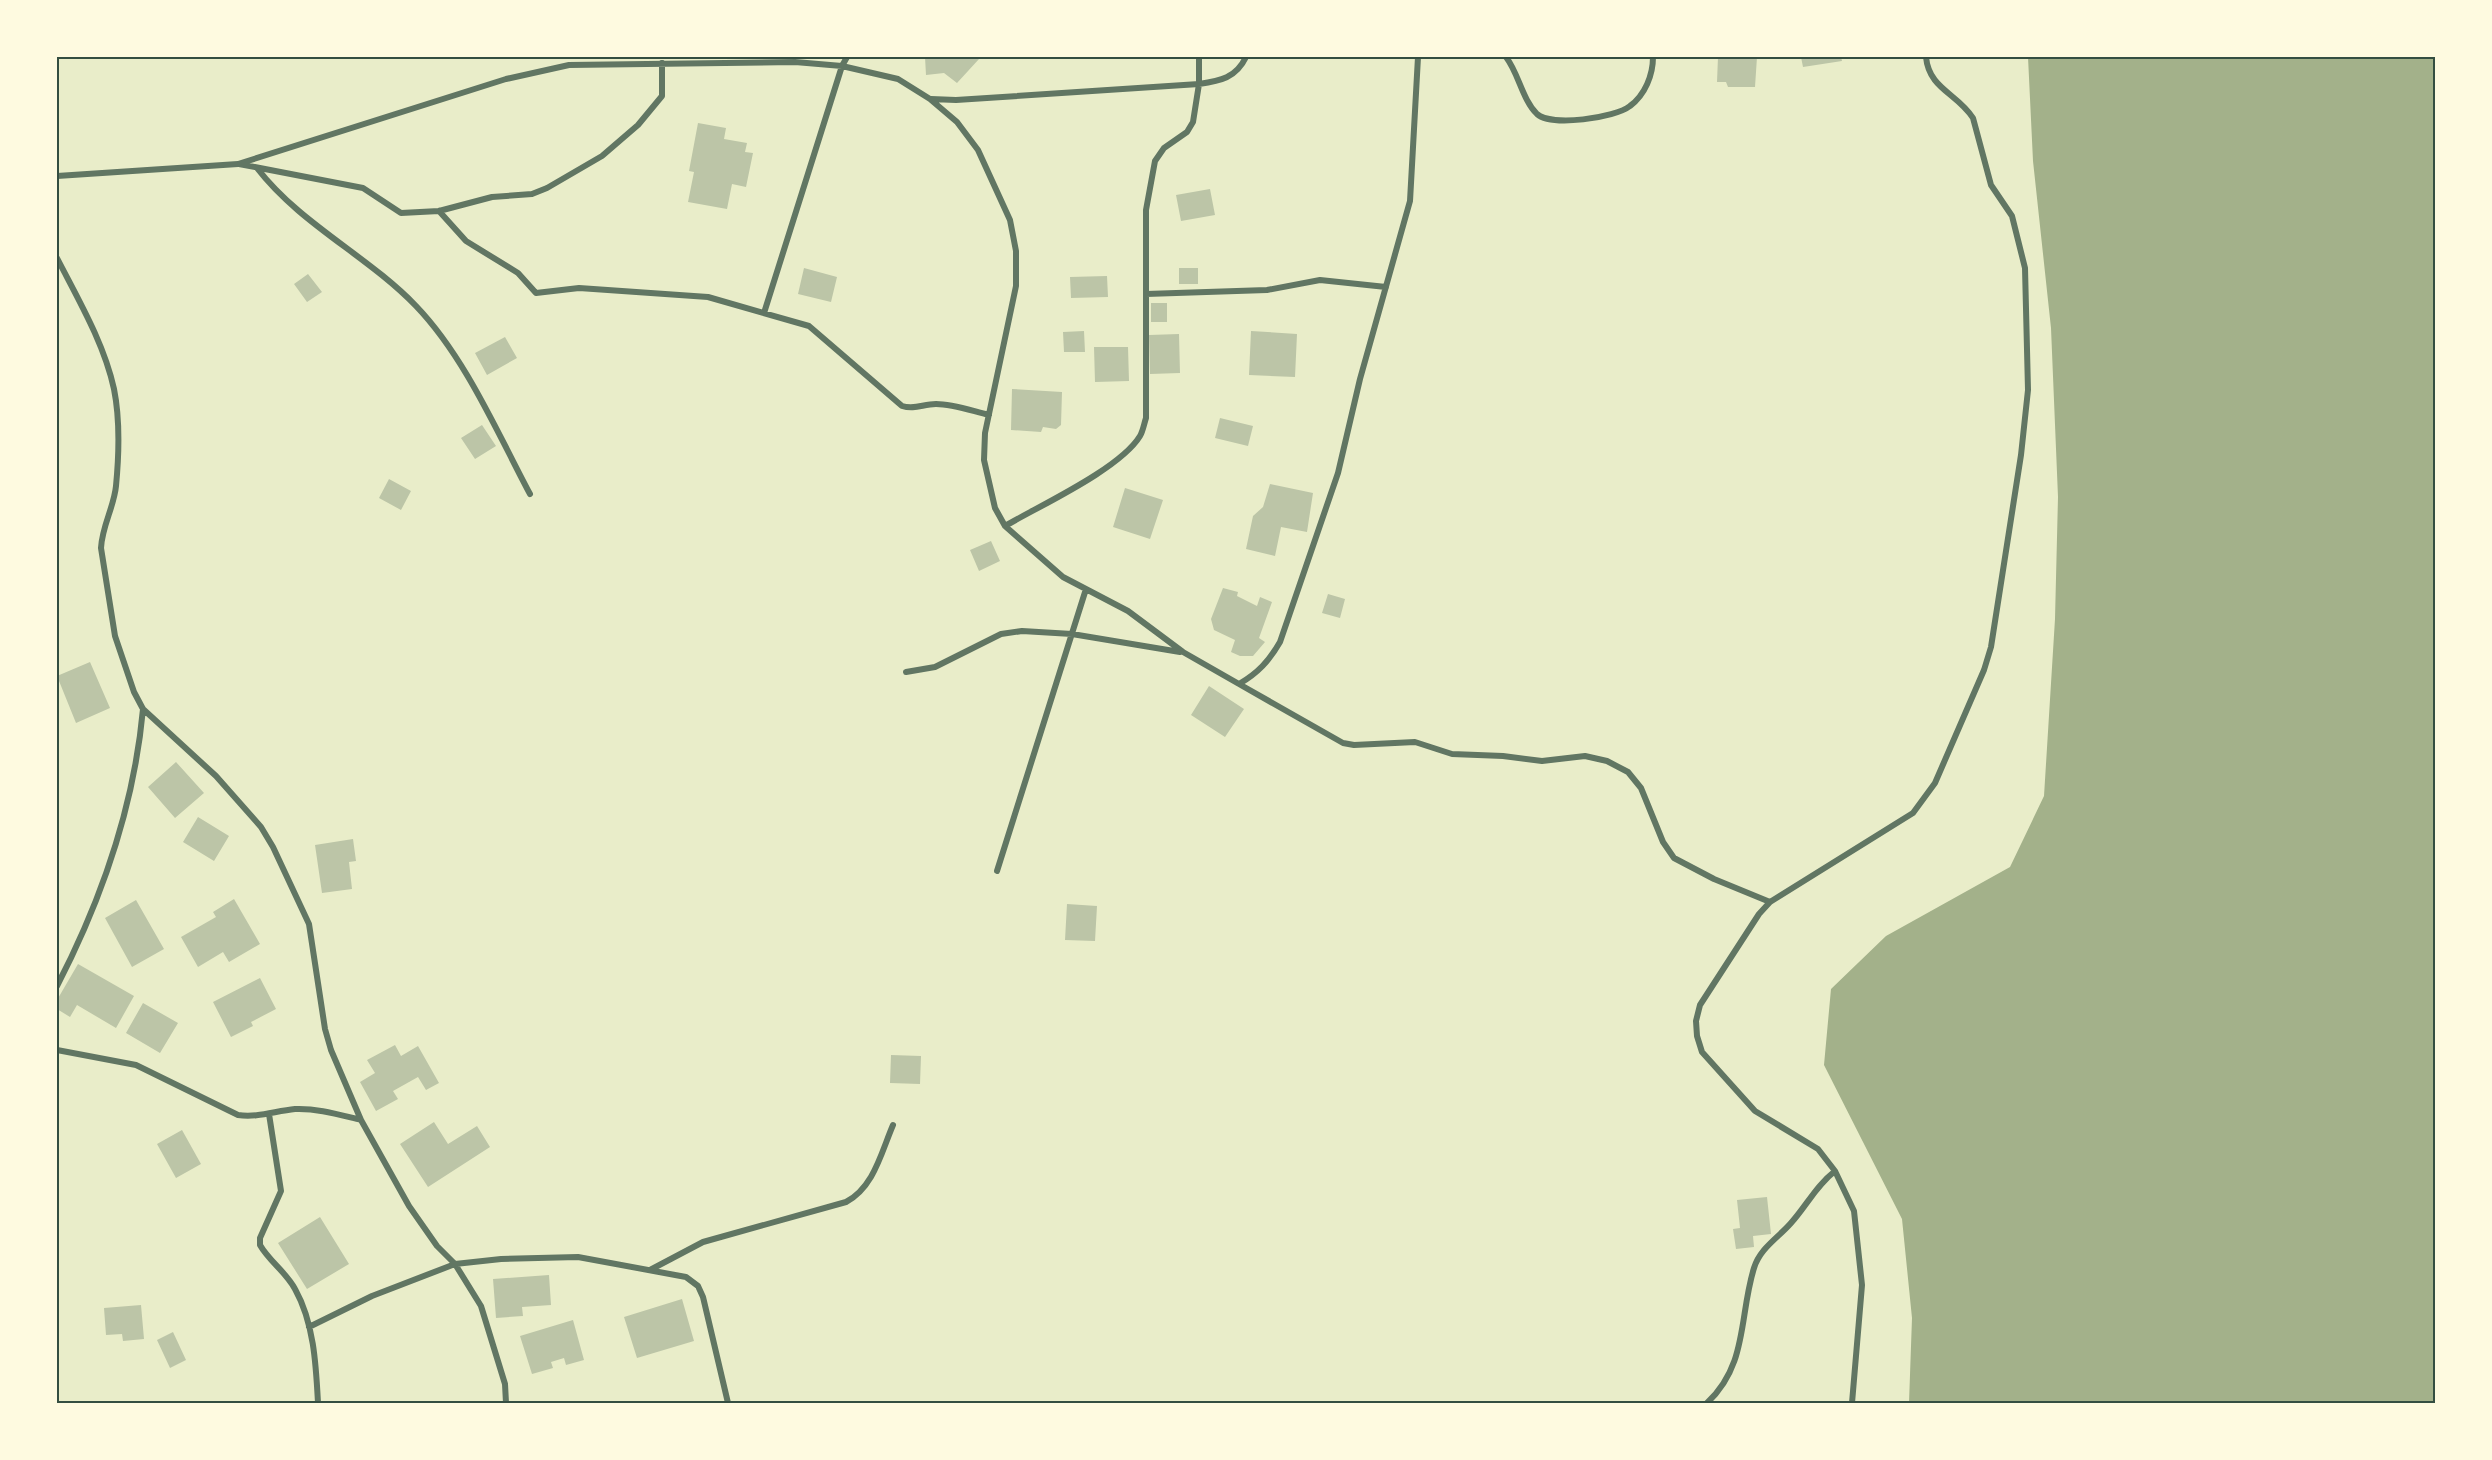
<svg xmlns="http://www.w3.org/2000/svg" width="2492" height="1460" viewBox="0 0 2492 1460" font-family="Jost,sans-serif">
	<rect width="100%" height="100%" fill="#e9edc9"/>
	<path fill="#a3b18a" d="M2028 57H2435V1403H1909L1912 1318 1902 1219 1824 1065 1831 989 1886 936 2010 867 2044 796 2055 619 2058 497 2051 328 2033 161Z"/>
	<path fill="#bcc5a7" d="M925 57H978L979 59 957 83 944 73 926 75Z
		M1718 57H1757L1755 87H1728L1726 82H1717Z
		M1801 57H1841L1842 61 1803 67Z
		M698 123 726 128 724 139 747 143 745 152 753 153 746 187 732 184 727 209 688 202 694 172 689 171Z
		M1210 189 1215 215 1181 221 1176 195Z
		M804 268 837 277 831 302 798 294Z
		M1179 268H1198V284H1179Z
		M308 274 322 292 307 302 294 284Z
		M1107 276 1108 297 1071 298 1070 277Z
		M1151 303H1167V322H1151Z
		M1084 331 1085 352H1064L1063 332Z
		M1251 331 1297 334 1295 377 1249 375Z
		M1179 334 1180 373 1150 374 1149 335Z
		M505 337 517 358 487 375 475 353Z
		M1094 347H1128L1129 381 1095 382Z
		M1012 389 1062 392 1061 425 1056 429 1043 427 1041 432 1011 430Z
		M1220 418 1253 426 1248 446 1215 438Z
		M482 425 496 446 475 459 461 438Z
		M389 479 411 491 401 510 379 498Z
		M1270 484 1313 493 1307 532 1281 527 1275 556 1246 549 1253 516 1263 507Z
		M1125 488 1163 500 1150 539 1113 527Z
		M991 541 1000 561 979 571 970 550Z
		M1223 588 1238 592 1237 596 1257 606 1260 597 1272 602 1259 638 1265 642 1253 656H1240L1231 652 1235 640 1214 630 1211 619Z
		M1328 594 1345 599 1340 618 1322 613Z
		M90 662 110 708 76 723 57 676Z
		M1209 686 1244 709 1225 737 1191 715Z
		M176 762 204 793 175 818 148 787Z
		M198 817 229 836 214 861 183 842Z
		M353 839 356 861 349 862 352 889 322 893 315 845Z
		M234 899 260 944 229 962 223 952 198 967 181 937 216 917 213 912Z
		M136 900 164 949 132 967 105 918Z
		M1067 904 1097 906 1095 941 1065 940Z
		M78 964 134 996 116 1028 77 1005 70 1017 57 1009V1000Z
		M260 978 276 1009 251 1022 253 1026 231 1037 213 1002Z
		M143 1003 178 1023 160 1053 126 1033Z
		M395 1045 401 1056 418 1046 439 1083 426 1090 418 1077 393 1091 398 1099 376 1111 360 1082 375 1073 367 1060Z
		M891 1055 921 1056 920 1084 890 1083Z
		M434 1122 448 1144 477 1126 490 1147 428 1187 400 1144Z
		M182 1130 201 1164 176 1178 157 1144Z
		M1767 1197 1771 1234 1753 1236 1754 1247 1736 1249 1733 1229 1740 1228 1737 1200Z
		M320 1217 349 1264 307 1289 278 1243Z
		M549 1275 551 1305 522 1307 523 1316 496 1318 493 1279Z
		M682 1299 694 1341 637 1358 624 1317Z
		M141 1305 144 1339 123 1341 122 1334 106 1335 104 1308Z
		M573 1320 584 1360 566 1365 564 1358 551 1362 553 1368 532 1374 520 1336Z
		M173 1332 186 1360 170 1368 157 1340Z"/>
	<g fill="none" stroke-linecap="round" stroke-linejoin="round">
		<path stroke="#617663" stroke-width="6" d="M1506 57C1519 74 1522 99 1537 114 1551 127 1615 118 1630 106 1645 95 1653 75 1653 57
			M931 99 956 100 1199 84C1220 81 1236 78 1246 57
			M239 164 363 188 401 213 439 211 492 197 532 194 547 188 602 156 638 125 662 96V63
			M257 168C300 224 368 256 416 306 465 357 497 432 530 494
			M57 176 238 164 506 79 569 65 795 62 842 66 898 79 930 99 957 122 978 150 1010 220 1016 251V286L985 433 984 460 995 508 1005 526 1063 577 1128 611 1183 652 1239 684C1258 673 1269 661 1280 642L1338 473 1360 379 1410 201 1418 57
			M439 211 466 241 518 273 536 293 579 288 708 297 809 326 902 406C915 410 923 404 936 404 953 404 972 411 989 415
			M57 258C78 299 104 343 114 389 120 419 119 455 116 486 114 507 102 526 101 548L115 636 134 692 143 709 216 776 261 827 273 847 309 924 325 1029 331 1050 361 1120 409 1206 437 1246 455 1264 481 1306 505 1384 506 1403
			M1146 294 1267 290 1320 280 1386 287
			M764 313 842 66 847 57
			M1005 526C1039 506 1120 469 1140 436 1143 431 1144 424 1146 418V210L1155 161 1164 148 1187 132 1193 122 1199 84V57
			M906 672 935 667 1001 634 1022 631 1072 634 1180 652
			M1239 684 1343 743 1354 745 1415 742 1452 754 1503 756 1542 761 1585 756 1607 761 1628 772 1641 788 1663 842 1674 858 1714 879 1770 902
			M997 871 1086 589
			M57 986C102 899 134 807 143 709
			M57 1050 136 1065 238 1115C257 1118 275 1111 295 1109 317 1108 340 1115 361 1120
			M269 1114 281 1191 260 1238V1245C269 1261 286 1272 295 1289 314 1323 316 1365 318 1403
			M650 1270 703 1242 846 1202C874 1187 881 1153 893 1125
			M309 1327 372 1296 455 1264 501 1259 578 1257 686 1277 698 1286 703 1297 728 1403
			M1707 1403C1748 1365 1739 1316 1754 1268 1760 1248 1778 1238 1791 1223 1807 1205 1816 1186 1835 1171
			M1852 1403 1862 1285 1854 1211 1835 1171 1818 1149 1755 1111 1702 1052 1697 1036 1696 1021 1700 1005 1759 914 1770 902 1913 813 1935 783 1984 670 1991 647 2021 455 2028 390 2025 268 2012 216 1991 185 1973 118C1957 93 1929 89 1926 57"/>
	</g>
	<rect width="2492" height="1460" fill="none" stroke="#fefae0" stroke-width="117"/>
	<rect x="58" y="58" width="2376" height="1344" fill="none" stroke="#344e41" stroke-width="2"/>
</svg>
